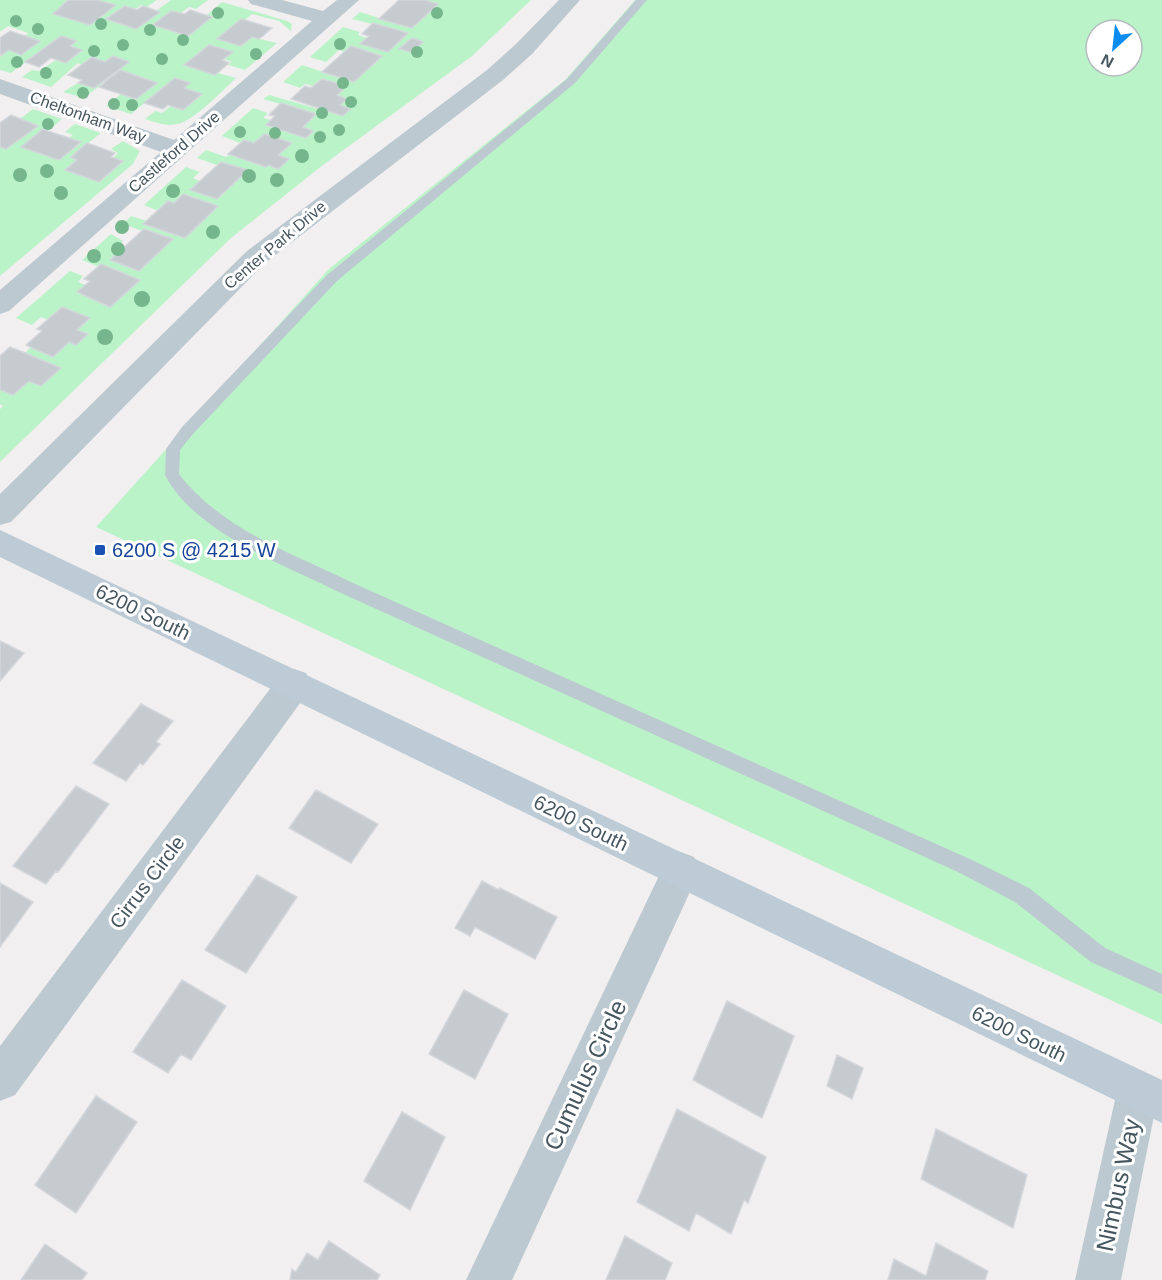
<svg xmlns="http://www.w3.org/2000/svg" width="1162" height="1280" viewBox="0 0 1162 1280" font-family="Helvetica,sans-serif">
	<rect width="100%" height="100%" fill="#f2eff0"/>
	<path fill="#bbf3c9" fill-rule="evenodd" d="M0 0H67L53 14 97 0H157L147 7 142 5 135 9 125 6 107 19 136 29 159 12 156 11 171 0H208L196 9 189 7 181 13 171 11 153 25 188 36 212 17 207 15 222 2 287 21 292 24 291 31 279 21 252 14 245 20 241 19 218 39 252 37 277 43 245 70 228 65 232 62 224 59 232 52 209 45 185 64 236 78C222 91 194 121 177 124 166 127 155 122 145 119L155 111 162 113 171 106 183 110 202 95 184 88 190 83 175 78 131 114 106 106 121 94 136 99 156 83 120 70 84 98 63 92 78 83 94 88 128 62 113 56 105 62 92 57 82 65 78 63 51 87 22 77 32 70 39 71 56 60 66 63 82 51 70 46 76 41 61 36 11 73 0 70V56L9 50 21 55 40 41 25 36 28 33 8 26 0 32Z
		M425 0H531L472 56 323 165 231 238 0 462V409L3 406 0 404V390L13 395 29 381 41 386 60 368 25 353 31 347 53 357 69 342 76 345 87 335 77 330 90 319 62 307 48 320 41 317 32 325 16 318 70 271 83 276 78 282 86 285 77 293 110 306 140 280 101 264 97 266 82 260 111 234 123 241 113 250 117 253 111 260 139 271 172 240 145 229 142 231 123 224 131 216 147 221 144 225 185 238 218 206 184 194 174 203 158 211 144 205 186 167 200 172 193 178 200 181 191 190 217 199 247 171 221 162 217 165 197 158 206 150 226 157 229 155 266 167 269 165 279 168 278 155 291 142 265 134 254 143 244 140 240 143 222 136 253 108 268 113 263 118 271 120 266 126 306 138 313 131 303 127 316 114 263 99 269 95 343 116 350 109 340 105 347 99 337 95 346 86 322 79 313 86 305 84 300 88 283 82 302 65 354 82 382 56 351 46 344 52 339 50 326 62 310 57 343 27 360 32 358 35 367 38 361 44 387 52 408 33 352 19 360 12 412 28 438 4Z
		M635 0H1162V1024L96 527 329 269 566 79ZM1096 30H1132V66H1096Z
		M33 109 62 119 48 131 43 129 22 147 59 160 81 143 69 138 73 135 65 132 75 124 101 133 71 157 77 160 66 170 99 182 123 162 113 158 118 153 111 149 123 141 140 151 133 164 0 276V147L6 149 37 126 20 119Z"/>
	<path fill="#c6cbd0" stroke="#d3d6db" stroke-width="1.5" d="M68 0H97L116 5 90 25 53 14Z
		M399 0H425L438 4 412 28 379 19Z
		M125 6 137 10 143 6 160 12 136 29 106 19Z
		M190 10 212 17 188 36 153 25 171 11 185 14Z
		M241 19 245 20 272 28 259 39 252 37 241 46 217 39Z
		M373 23 408 33 388 52 360 44 369 36 362 34Z
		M10 31 40 41 21 55 9 50 0 56V38Z
		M61 36 76 41 70 46 82 50 66 63 51 58 39 67 25 62Z
		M412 38 423 42 411 52 399 49Z
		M209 45 233 52 222 60 229 63 215 75 184 65Z
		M351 46 382 56 354 82 322 72Z
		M113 56 129 62 94 88 78 83 82 80 68 75 92 57 105 62Z
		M120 70 157 83 136 99 99 87Z
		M175 78 190 83 184 88 202 94 183 110 168 105 163 109 144 103Z
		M322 79 347 86 337 95 347 99 340 105 350 109 343 116 291 99 305 86 311 88Z
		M281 103 316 114 303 127 313 131 306 138 266 125 275 116 269 115Z
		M11 115 38 126 6 149 0 147V123Z
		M43 129 48 131 81 142 59 160 21 147Z
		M265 134 292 143 278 155 289 159 278 169 269 165 266 167 228 154 244 140 254 143Z
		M87 143 115 153 111 157 123 161 99 182 65 170 77 160 71 157Z
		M221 162 248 170 217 199 190 190Z
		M183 194 218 206 185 238 143 224 168 201 174 203Z
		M144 229 173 239 139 271 110 260Z
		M101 264 140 280 110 307 77 292 90 281 84 279Z
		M62 307 90 318 77 330 88 334 76 345 69 342 53 357 26 345 42 331 37 329Z
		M10 347 25 353 61 368 41 386 29 381 13 395 0 390V356Z
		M0 641 24 653 0 681Z
		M141 704 173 721 156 742 160 744 143 765 140 763 126 781 93 763Z
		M76 786 109 804 58 872 56 871 46 884 13 866Z
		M316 790 378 824 351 863 289 828Z
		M257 875 297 897 246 973 205 950Z
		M482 881 499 890 500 888 557 917 535 959 475 927 470 936 455 928Z
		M0 883 33 902 0 947Z
		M182 980 226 1006 191 1060 181 1054 168 1073 133 1052Z
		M464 990 508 1014 475 1079 429 1054Z
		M727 1001 794 1036 762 1118 693 1080Z
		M837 1055 863 1068 852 1099 827 1086Z
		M96 1096 137 1122 76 1213 35 1185Z
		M677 1109 766 1157 748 1203 744 1200 731 1234 696 1213 689 1231 637 1202Z
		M402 1112 445 1137 410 1210 364 1181Z
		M936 1129 1027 1175 1013 1228 921 1179Z
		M625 1236 672 1263 665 1280H606Z
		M329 1241 380 1275 377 1280H290L292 1269 296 1272 307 1253 318 1260Z
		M936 1243 988 1271 985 1280H888L894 1259 926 1276Z
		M45 1244 87 1273 82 1280H21Z"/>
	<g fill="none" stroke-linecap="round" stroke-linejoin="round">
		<path fill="#bcc9d0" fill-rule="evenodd" d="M636 0H647L575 83 337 281 192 435 180 450 179 474C221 529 293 554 353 583L972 860 1029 888 1105 948 1162 974V994L1091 962 1015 902 958 872 341 593C285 565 195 533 165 475L166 449 182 427 327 275 567 79Z"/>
		<path fill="#bcc9d0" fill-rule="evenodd" d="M248 0H282L323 11 337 0H359L9 311 0 314V290L161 152 0 94V79L174 140 312 21 251 4Z
			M294 669 306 673 311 684 306 695 15 1095 0 1101V1046L282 673Z
			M681 852 694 857 700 870 512 1280H466L668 857Z
			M1138 1070 1153 1076 1159 1091 1121 1280H1075L1117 1091 1123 1076Z"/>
		<path fill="#bcc9d0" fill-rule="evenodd" d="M559 0H580L532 54 503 80 265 263 11 522 0 525V494L247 251 487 70 516 44Z"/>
		<path fill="#bccbd5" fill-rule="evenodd" d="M0 530 1162 1080V1123L0 557Z"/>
	</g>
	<g fill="#76b68d">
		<circle cx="218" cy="13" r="6"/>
		<circle cx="437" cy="13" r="6"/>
		<circle cx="16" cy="21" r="6"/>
		<circle cx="101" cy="24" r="6"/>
		<circle cx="38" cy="29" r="6"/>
		<circle cx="150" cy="30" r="6"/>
		<circle cx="183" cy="40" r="6"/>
		<circle cx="340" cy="44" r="6"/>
		<circle cx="123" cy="45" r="6"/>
		<circle cx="94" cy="51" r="6"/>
		<circle cx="417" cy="52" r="6"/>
		<circle cx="256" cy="54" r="6"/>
		<circle cx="162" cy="59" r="6"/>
		<circle cx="17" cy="62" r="6"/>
		<circle cx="46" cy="73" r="6"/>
		<circle cx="343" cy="83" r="6"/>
		<circle cx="83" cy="93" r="6"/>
		<circle cx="351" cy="102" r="6"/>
		<circle cx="114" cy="104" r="6"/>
		<circle cx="132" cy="105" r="6"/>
		<circle cx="322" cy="113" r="6"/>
		<circle cx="48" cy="124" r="6"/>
		<circle cx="339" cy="130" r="6"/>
		<circle cx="240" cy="132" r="6"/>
		<circle cx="275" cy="133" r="6"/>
		<circle cx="320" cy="137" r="6"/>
		<circle cx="302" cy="156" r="7"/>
		<circle cx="47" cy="171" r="7"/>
		<circle cx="20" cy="175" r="7"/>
		<circle cx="249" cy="176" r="7"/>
		<circle cx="277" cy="180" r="7"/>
		<circle cx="173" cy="191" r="7"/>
		<circle cx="61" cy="193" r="7"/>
		<circle cx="122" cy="227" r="7"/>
		<circle cx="213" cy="232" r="7"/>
		<circle cx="118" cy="249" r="7"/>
		<circle cx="94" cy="256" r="7"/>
		<circle cx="142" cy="299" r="8"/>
		<circle cx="105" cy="337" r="8"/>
	</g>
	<rect fill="#1a4fb4" stroke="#fff" stroke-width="2" x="94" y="544" width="12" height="12" rx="3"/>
	<g text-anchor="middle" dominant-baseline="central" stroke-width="6" stroke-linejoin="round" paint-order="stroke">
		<g font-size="16" fill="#46565f" stroke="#fff">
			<text transform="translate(88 117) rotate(20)">Cheltonham Way</text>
			<text transform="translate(174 152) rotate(-41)">Castleford Drive</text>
			<text transform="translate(275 245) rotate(-40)">Center Park Drive</text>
		</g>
		<g font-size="20" fill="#164399" stroke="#fff" text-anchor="start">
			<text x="112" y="550">6200 S @ 4215 W</text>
		</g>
		<g font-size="20" fill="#46565f" stroke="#fff">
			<text transform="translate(143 612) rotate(26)">6200 South</text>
			<text transform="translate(581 823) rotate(26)">6200 South</text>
			<text transform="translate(147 882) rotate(-53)">Cirrus Circle</text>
			<text transform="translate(1019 1034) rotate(26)">6200 South</text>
		</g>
		<g font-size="24" fill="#46565f" stroke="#fff">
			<text transform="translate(585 1075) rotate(-65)">Cumulus Circle</text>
			<text transform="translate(1118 1185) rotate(-78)">Nimbus Way</text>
		</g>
	</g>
	<g transform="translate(1114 48) rotate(207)"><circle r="28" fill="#ffffff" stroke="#b5bbbf" stroke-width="1.5"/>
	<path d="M0-4.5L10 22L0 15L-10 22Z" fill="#0a8cf1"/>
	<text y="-9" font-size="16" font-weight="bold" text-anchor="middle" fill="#46565f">N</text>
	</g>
</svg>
